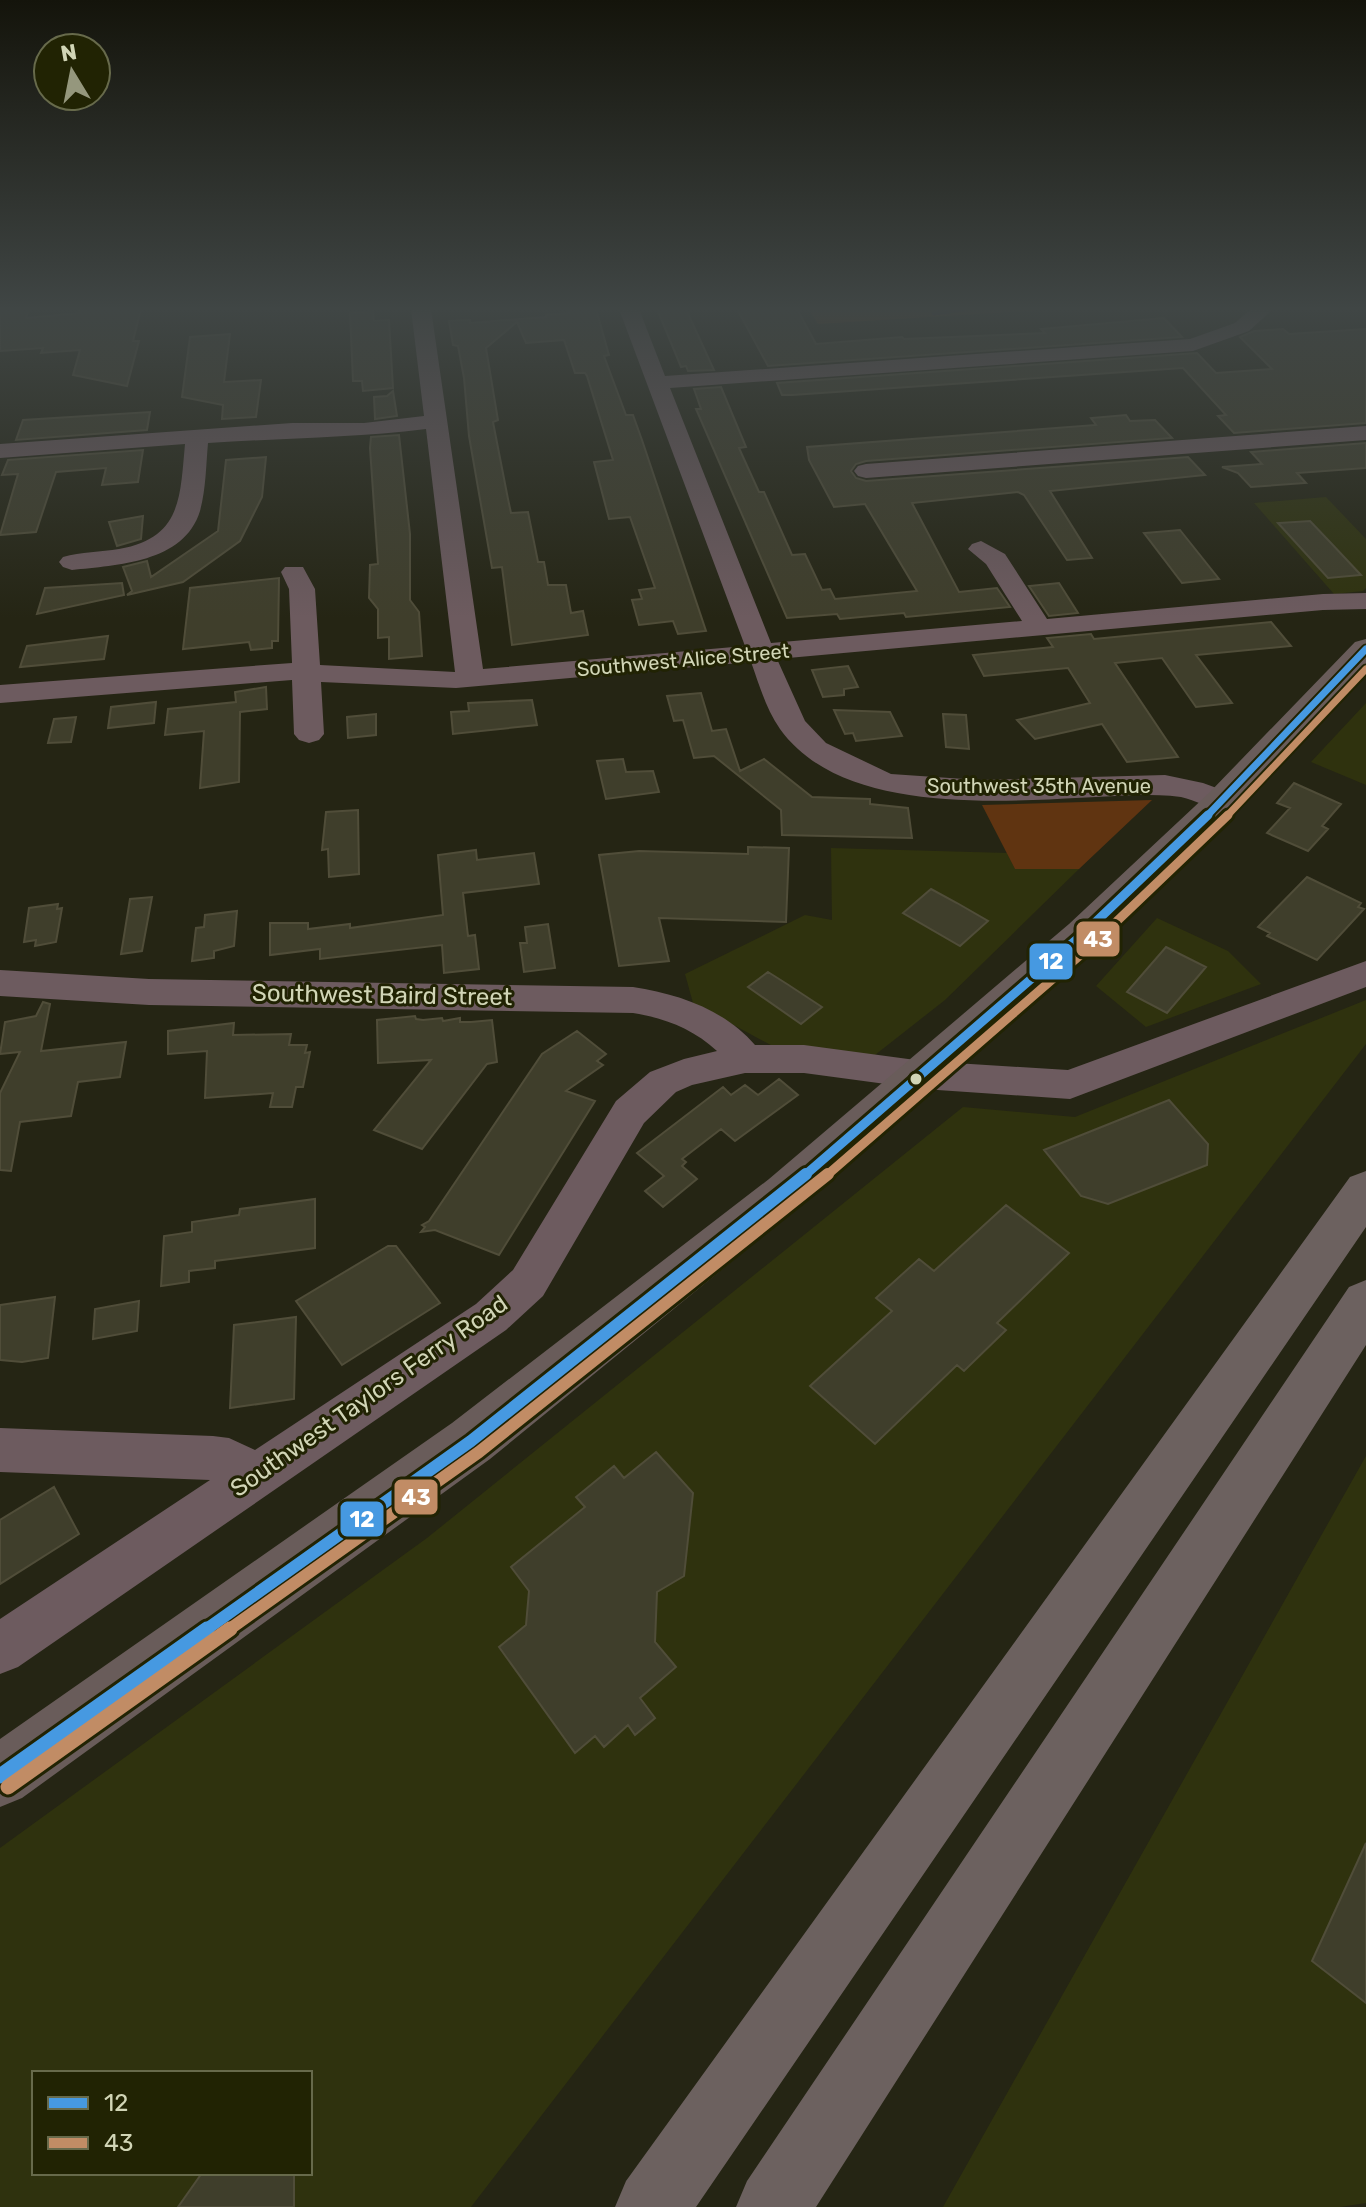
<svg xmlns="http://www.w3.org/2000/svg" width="1366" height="2207" viewBox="0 0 1366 2207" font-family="Rubik,sans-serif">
	<rect width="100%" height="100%" fill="#252514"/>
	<path fill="#2f320e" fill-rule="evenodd" d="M1326 497 1366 539V588L1363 591 1334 594 1254 503Z
		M1366 703V785L1311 762Z
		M831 848 1007 853 1015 869H1079L945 1000 875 1055 778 1049 693 1003 685 974 805 915 832 920Z
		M1157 918 1228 951 1261 984 1146 1027 1096 986Z
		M1366 1000V1044L471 2207H0V1848L427 1538 963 1107 1075 1117ZM34 2073H310V2173H34Z
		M1366 1456V2203L1340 2207H943Z"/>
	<path fill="#603411" d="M809 309H1057L818 324Z
		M1152 800 1079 869H1015L982 805Z"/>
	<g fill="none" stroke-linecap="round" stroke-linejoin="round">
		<path stroke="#22034a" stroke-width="5" d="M934 313 963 309"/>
	</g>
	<path fill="#3f3e2b" stroke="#504d39" stroke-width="2" d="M0 309H29L26 318 80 313V309H141L133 341H139L127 386 73 375 80 350 41 353 43 348 0 351Z
		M574 309H596L609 355 604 356 626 415H633L642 440 706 631 678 634 673 621 639 625 632 600 642 599 639 590 655 588 630 517 609 519 594 462 613 460 587 376 585 373H575L564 340 526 343 517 322 486 348 498 420 493 422 508 499 511 513 528 512 538 562H544L548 585H566L571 613 583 611 588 635 512 645 502 567 492 568 469 436 464 378 458 346 453 345 449 321 470 320V323L546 317V315L569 313 568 310Z
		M657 309H686L714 370 688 371 686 366 681 367Z
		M737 309H797L816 344 902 337 904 339 1045 333 1041 329 1164 318 1182 337 768 366Z
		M373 311 374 321 389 320 393 388 363 391 362 381H353L350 313Z
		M1283 329 1289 334 1366 329V423L1234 433 1218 416 1226 415 1183 368 792 395H782L777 383 1197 353 1216 373 1272 369 1240 337 1254 331Z
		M230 334 224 382 261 380 256 417 222 419 223 405 182 397 190 337Z
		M721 387 746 447 739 448 759 492H764L792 555 805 554 822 590 830 589 835 599 917 591 865 504 834 507 809 460 807 447 1096 425 1091 418 1126 415 1130 421 1155 420 1172 438 866 461 856 464 851 471 856 478 866 481 1188 457 1205 475 1050 491 1092 558 1067 560 1024 495 1018 492 912 503 959 592 997 588 1010 607 906 617 904 613 840 619 837 614 787 618 696 409H701L694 389Z
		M393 391 397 416 375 419 374 397 387 396Z
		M150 412 147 430 16 440 23 420Z
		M399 435 410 534V600L419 612 422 656 389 659V637L378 638V609L369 598 370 565 378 564 370 448 371 437Z
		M1366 443V468L1297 473 1306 483 1251 487 1238 473 1222 467 1262 464 1251 452Z
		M143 450 138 482 102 485 106 468 56 472 36 532 0 535 18 474 2 475 8 460Z
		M266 457 262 497 240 541 183 582 127 595 132 591 123 567 147 561 151 577 218 531 226 460Z
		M143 516 141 539 117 546 109 522Z
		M1310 521 1330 542 1361 575 1328 578 1278 523Z
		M1180 530 1219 579 1182 583 1144 533Z
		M279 578 278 641H272V648L251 650 249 642 183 649 190 588Z
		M122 583 124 595 37 614 45 588Z
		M1059 583 1078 613 1049 616 1029 586Z
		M1271 622 1291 646 1196 655 1232 703 1196 707 1162 658 1115 663 1178 757 1127 762 1102 724 1035 739 1017 720 1090 703 1068 668 984 676 973 655 1053 647 1047 638 1091 634 1094 639Z
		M108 636 104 659 20 667 27 646Z
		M848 666 858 687 844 689V695L823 697 812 670Z
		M266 687 267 709 240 712 239 782 200 788 204 731 165 735 168 709 236 702 235 692Z
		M701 693 712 731 726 729 740 771 764 759 812 797 870 799V804L908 808 912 838 782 835 781 810 714 756 694 758 683 720 674 721 667 696Z
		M532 700 537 725 453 734 451 712 469 711 468 703Z
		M156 702 154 723 108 728 111 707Z
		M834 710 890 712 902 736 856 741 853 733 845 734Z
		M376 714V735L348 738 347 717Z
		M943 714 966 715 969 749 946 747Z
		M76 717 71 742 48 743 54 719Z
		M623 759 626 772 653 771 659 792 606 799 597 761Z
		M1294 783 1341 804 1322 826 1328 829 1308 851 1267 833 1290 808 1277 803Z
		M358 810 359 874 329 877 328 849 322 850 326 812Z
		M748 847 789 848 786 922 659 918 669 961 619 966 599 855 639 851 748 854Z
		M476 850 477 860 534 853 539 884 463 893 468 936 475 935 479 969 444 973 442 945 320 959V949L270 955V923H308V929L350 924V928L443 915 438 855Z
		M1307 877 1361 903 1358 907 1364 909 1317 960 1267 936 1270 933 1258 927Z
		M931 889 957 903 988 921 960 946 903 913Z
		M152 897 142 951 121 954 130 899Z
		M58 904 57 909 62 908 56 942 35 946 36 940 24 942 29 908Z
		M237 911 234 946 214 951V958L192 961 196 928 204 927 205 915Z
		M548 924 555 968 524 972 520 943H527L525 927Z
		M1166 947 1206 967 1167 1013 1127 992Z
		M768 972 787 984 822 1007 801 1024 748 987Z
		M43 1002 50 1004 41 1051 126 1042 120 1077 78 1082 71 1116 20 1122 11 1171 0 1170V1093L20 1052 0 1054 5 1022 36 1016Z
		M415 1016 416 1019 423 1020 442 1018 443 1021 460 1018V1022H471L492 1020 497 1062 487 1064 422 1149 374 1130 431 1060 378 1063 377 1020Z
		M234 1023 233 1035 291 1034 289 1045H307L305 1053 310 1052 303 1087H296L292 1107H270L273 1093 205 1098 207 1051 168 1054V1031Z
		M577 1031 606 1054 597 1061 603 1065 566 1091 595 1101 499 1255 435 1230 421 1232 425 1227 422 1225 429 1221 542 1054Z
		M779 1079 798 1095 735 1141 721 1129 682 1159 686 1162 682 1166 697 1179 663 1207 645 1191 664 1176 637 1153 723 1087 731 1095 745 1085 758 1095Z
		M1169 1100 1208 1144 1207 1165 1108 1204 1081 1196 1044 1150Z
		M315 1199V1248L215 1261V1268L189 1271V1282L161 1286 164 1236 192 1232V1222L239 1215 240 1209Z
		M1006 1205 1069 1253 997 1323 1006 1330 964 1371 957 1365 875 1444 810 1386 892 1311 876 1298 919 1259 934 1271Z
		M388 1246H396L440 1303 342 1365 296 1301Z
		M55 1297 48 1358 22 1362 0 1360V1305Z
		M139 1301 137 1331 93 1339 95 1309Z
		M296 1317 294 1399 230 1408 234 1325Z
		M656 1452 693 1493 684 1576 657 1592 655 1642 676 1667 640 1698 655 1718 635 1735 628 1725 604 1747 595 1736 575 1753 499 1647 526 1625 529 1591 511 1567 585 1507 576 1497 614 1466 624 1478Z
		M54 1487 79 1534 0 1584V1520Z
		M1366 1843V2003L1312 1961Z
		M202 2173H294V2207H178Z"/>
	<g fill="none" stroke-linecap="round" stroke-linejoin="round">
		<path fill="#6d5b5f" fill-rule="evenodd" d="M411 309H431L483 669 745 646 619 309H639L665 376 1190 339 1235 323 1251 309H1273L1249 331 1193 351 670 388 771 643 1022 621 986 564 968 549 972 544 981 541 1005 554 1047 619 1323 594 1366 593V609L1323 610 777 659 805 721 826 743 891 774 979 780 1165 775 1203 783 1233 794 1237 801 1233 808C1214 813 1199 801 1181 797 1166 795 1153 795 1138 795 1034 798 849 825 780 729 766 709 759 684 751 662L456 688 321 682 324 734 319 740 309 743 299 740 294 734 292 680 0 703V685L292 663 289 589 281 572 285 567H303L315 589 320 665 455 672 426 429C353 438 281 438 208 443 206 465 206 489 200 511 184 563 117 565 72 570L63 567 59 562 63 557C81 552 101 552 119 549 182 538 180 497 185 444L0 458V444L292 423H364L424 416Z
			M1366 426V440L866 478 858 476 854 471 858 466 866 464Z
			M1366 961V987L1070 1099 923 1089 804 1073H745L692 1085 676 1092 644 1123 543 1296 506 1330 18 1667 0 1674V1619L210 1480 0 1472V1428L213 1436 229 1438 255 1450 476 1304 513 1270 616 1101 650 1072 684 1059 717 1051C693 1029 665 1018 633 1013L149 1005 0 996V970L149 979 633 987C678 994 724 1009 755 1045H804L923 1061 1068 1070Z"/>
		<path fill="#695c5a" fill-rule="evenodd" d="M1366 639V668L1235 809 1097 944 801 1205 490 1459 22 1798 0 1807V1739L452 1423 769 1179 1069 924 1209 793 1355 642Z"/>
		<path fill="#6c615f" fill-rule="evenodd" d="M1366 1171V1227L696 2207H615L626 2181 1350 1177Z
			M1366 1280V1345L816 2207H736L747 2181 1349 1287Z"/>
		<g stroke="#212303" stroke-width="11">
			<path id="bus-1-far3" d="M1206 817 1366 649"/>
		</g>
		<g stroke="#212303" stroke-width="15">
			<path id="bus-1-far2" d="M804 1176 1083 934 1208 815"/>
		</g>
		<g stroke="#212303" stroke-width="18">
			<path id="bus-1-far1" d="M204 1631 471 1441 806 1174"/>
		</g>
		<g stroke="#212303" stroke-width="21">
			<path id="bus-1" d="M0 1776 207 1629"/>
		</g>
		<g stroke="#212303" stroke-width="11">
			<path id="bus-2-far3" d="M1226 817 1366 669"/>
		</g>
		<g stroke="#212303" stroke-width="15">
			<path id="bus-2-far2" d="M826 1176 1093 944 1228 815"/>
		</g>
		<g stroke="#212303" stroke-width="18">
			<path id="bus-2-far1" d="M227 1631 479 1452 828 1174"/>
		</g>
		<g stroke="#212303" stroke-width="21">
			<path id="bus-2" d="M8 1787 230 1629"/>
		</g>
		<use href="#bus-1-far3" stroke="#4699e1" stroke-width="7"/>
		<use href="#bus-1-far2" stroke="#4699e1" stroke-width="9"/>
		<use href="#bus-1-far1" stroke="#4699e1" stroke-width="12"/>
		<use href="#bus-1" stroke="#4699e1" stroke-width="15"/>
		<use href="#bus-2-far3" stroke="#c18c65" stroke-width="7"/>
		<use href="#bus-2-far2" stroke="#c18c65" stroke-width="9"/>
		<use href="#bus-2-far1" stroke="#c18c65" stroke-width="12"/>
		<use href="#bus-2" stroke="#c18c65" stroke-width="15"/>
	</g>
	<linearGradient id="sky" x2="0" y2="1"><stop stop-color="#14140b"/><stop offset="0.5" stop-color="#404645"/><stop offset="1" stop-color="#404645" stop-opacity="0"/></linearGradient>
	<rect width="1366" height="618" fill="url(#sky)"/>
	<circle fill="#d1d5b6" stroke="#212303" stroke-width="3" cx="916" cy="1079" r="7"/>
	<g text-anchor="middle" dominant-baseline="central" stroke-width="6" stroke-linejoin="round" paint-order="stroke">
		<g font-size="20" fill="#d1d5b6" stroke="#212303">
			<text transform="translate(683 660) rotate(-5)">Southwest Alice Street</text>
			<text x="1039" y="786">Southwest 35th Avenue</text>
		</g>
		<g font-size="24" fill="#d1d5b6" stroke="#212303">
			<text transform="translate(382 995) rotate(1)">Southwest Baird Street</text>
			<text transform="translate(369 1396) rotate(-35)">Southwest Taylors Ferry Road</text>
		</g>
	</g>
	<g stroke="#212303" stroke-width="3">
		<rect x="1075" y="920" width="46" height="38" rx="8" fill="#c18c65"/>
		<rect x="1028" y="942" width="46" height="39" rx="8" fill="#4699e1"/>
		<rect x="393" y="1478" width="46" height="38" rx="8" fill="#c18c65"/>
		<rect x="339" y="1500" width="46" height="38" rx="8" fill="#4699e1"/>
	</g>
	<g font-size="22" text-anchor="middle" font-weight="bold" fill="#fff">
		<text x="1098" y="947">43</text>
		<text x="1051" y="969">12</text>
		<text x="416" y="1505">43</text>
		<text x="362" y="1527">12</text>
	</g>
	<rect x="32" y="2071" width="280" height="104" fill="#212303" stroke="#676a4b" stroke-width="2"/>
	<rect x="48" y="2097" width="40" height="12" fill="#4699e1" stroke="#676a4b" stroke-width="2"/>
	<text x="104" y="2111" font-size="24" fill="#d1d5b6">12</text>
	<rect x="48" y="2137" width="40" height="12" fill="#c18c65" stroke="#676a4b" stroke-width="2"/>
	<text x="104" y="2151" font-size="24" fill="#d1d5b6">43</text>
	<g transform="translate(72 72) rotate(350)"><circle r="38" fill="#212303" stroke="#676a4b" stroke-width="2"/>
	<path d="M0-6L14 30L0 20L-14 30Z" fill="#95977d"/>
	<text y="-12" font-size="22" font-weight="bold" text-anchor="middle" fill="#d1d5b6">N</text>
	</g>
</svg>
